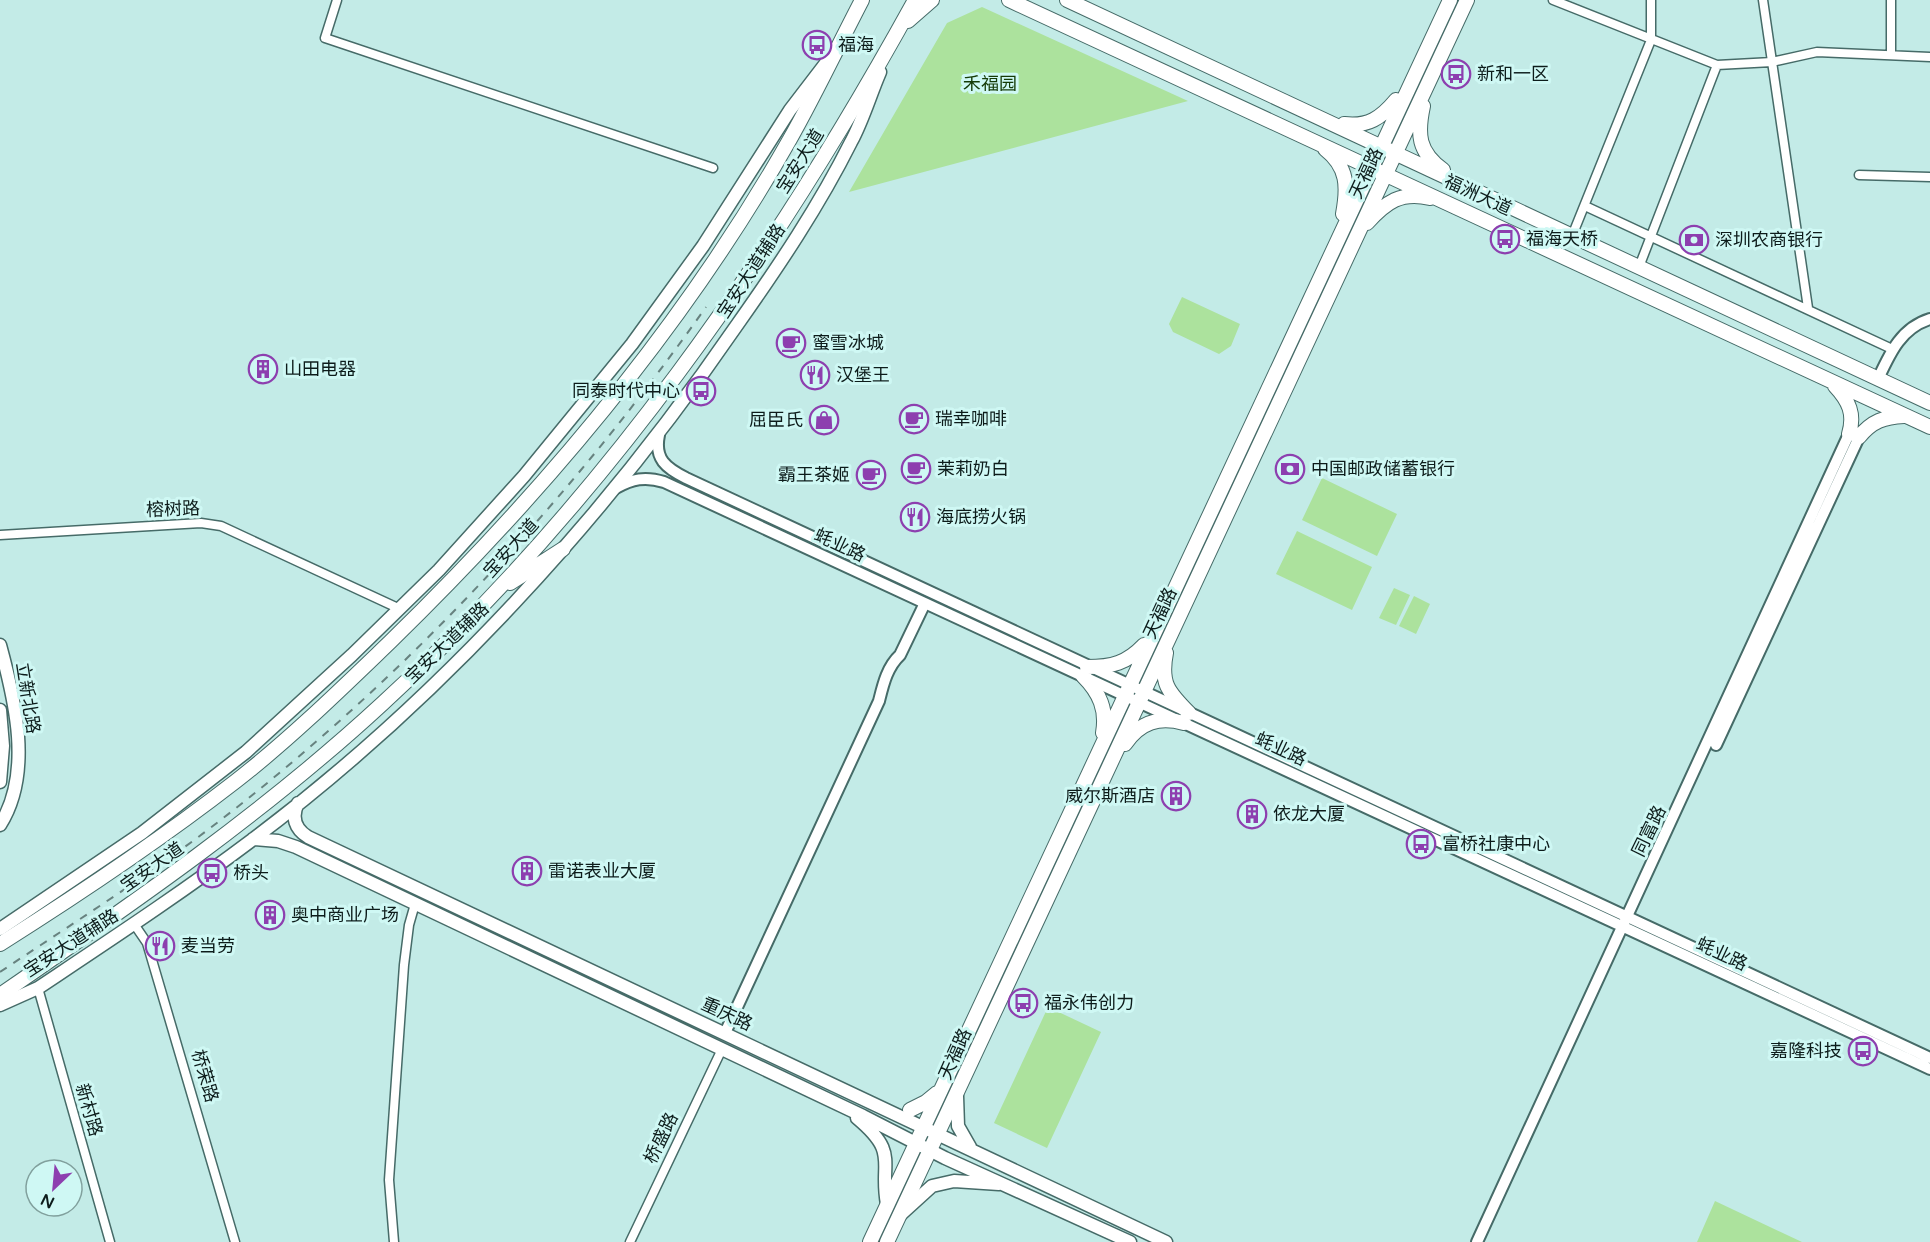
<svg xmlns="http://www.w3.org/2000/svg" width="1930" height="1242" viewBox="0 0 1930 1242" font-family="'Varela Round','Noto Sans SC',sans-serif">
	<rect width="100%" height="100%" fill="#c3ebe7"/>
	<path fill="#ace29d" d="M982 7 1188 101 849 192 947 23Z
		M1182 297 1240 324 1231 346 1219 354 1173 332 1169 324Z
		M1322 478 1397 514 1377 556 1302 520Z
		M1297 531 1372 567 1352 610 1276 574Z
		M1394 588 1410 595 1396 625 1379 618Z
		M1414 596 1430 604 1416 634 1399 626Z
		M1048 1007 1101 1032 1047 1148 994 1123Z
		M1715 1201 1802 1242H1697Z"/>
	<g fill="none" stroke-linecap="round" stroke-linejoin="round">
		<g stroke="#466b68" stroke-width="11">
			<path id="minor" d="M337 0 325 38 713 168
				M1553 0 1717 65 1772 62 1817 52 1930 57
				M1763 0 1808 308
				M1891 55V0
				M1859 175 1930 177
				M1585 206 1892 349
				M1572 236 1651 40V0
				M1639 267 1717 65
				M0 535 201 523 221 526 400 609
				M134 924 147 943 235 1242
				M38 988 110 1242
				M394 1242 389 1180 404 965 409 925 415 904
				M630 1242 722 1049"/>
		</g>
		<g stroke="#466b68" stroke-width="14">
			<path id="tertiary" d="M1878 379C1890 353 1901 328 1930 319
				M659 435C654 459 666 468 686 478L1930 1058
				M616 488C632 479 645 476 664 482L1930 1069
				M1716 745 1859 437
				M725 1033 879 701C883 685 887 667 900 655L925 603
				M1477 1242 1849 434"/>
		</g>
		<g stroke="#466b68" stroke-width="15">
			<path id="secondary" d="M0 645C15 700 33 773 0 825
				M0 710 3 746 0 782
				M298 803C291 817 295 829 308 837L1166 1242
				M253 839 278 841 296 847 863 1116 945 1158 1130 1242
				M0 929 142 833 246 752 352 655 439 570 524 476 632 344 703 246 790 110 826 63
				M0 1005 38 988C110 940 183 892 252 840 439 700 605 517 737 325 778 267 819 206 851 142 863 120 870 95 880 72
				M957 1096 958 1126 970 1147
				M857 1118C900 1154 879 1161 887 1204
				M899 1216 932 1186 954 1181 999 1184"/>
		</g>
		<g stroke="#466b68" stroke-width="16">
			<path id="primary" d="M1009 0 1930 427
				M1067 0 1930 403
				M908 21 932 0
				M1423 106C1417 134 1418 152 1443 170
				M1344 124C1368 127 1381 118 1396 100
				M1325 149C1348 167 1348 187 1343 214
				M1367 223C1386 202 1401 191 1430 198
				M1835 386C1849 401 1855 414 1849 434
				M1859 437C1872 421 1884 417 1904 416
				M510 583 563 549
				M1166 653C1160 683 1168 692 1189 713
				M1087 667C1112 667 1127 663 1144 645
				M1083 676C1100 693 1107 710 1103 733
				M1125 744C1140 722 1159 716 1184 723
				M0 944C81 893 160 840 236 781 290 739 340 690 390 642 543 493 685 325 790 139 816 93 838 46 862 0
				M0 995C132 904 264 813 382 704 601 504 773 258 915 0
				M910 1110 926 1102 937 1093
				M870 1242 1450 0
				M887 1242 1467 0"/>
		</g>
		<use href="#minor" stroke="#fff" stroke-width="8"/>
		<use href="#tertiary" stroke="#fff" stroke-width="10"/>
		<use href="#secondary" stroke="#fff" stroke-width="12"/>
		<use href="#primary" stroke="#fff" stroke-width="14"/>
		<path stroke="#67827f" stroke-width="2" stroke-dasharray="8 8" stroke-linecap="butt" d="M0 972C75 922 151 874 222 819 408 675 571 498 706 307"/>
	</g>
	<defs>
		<g id="bus-ring" transform="scale(1.5)"><circle r="9.5" fill="#cff8f4" stroke="#8d3faf" stroke-width="1.5"/><path d="M-5-6H5V4H4V6H2V4H-2V6H-4V4H-5ZM-3.5-4V0h7V-4ZM-3.5 1.2v1.5H-2V1.2ZM2 1.2v1.5H3.5V1.2Z" fill="#8d3faf"/></g>
		<g id="bank-ring" transform="scale(1.5)"><circle r="9.5" fill="#cff8f4" stroke="#8d3faf" stroke-width="1.5"/><path d="M-6-4H6V4H-6ZM0-2.3a2.3 2.3 0 1 0 0 4.6a2.3 2.3 0 1 0 0-4.6Z" fill="#8d3faf"/></g>
		<g id="cafe-ring" transform="scale(1.5)"><circle r="9.5" fill="#cff8f4" stroke="#8d3faf" stroke-width="1.5"/><path d="M-5.5-4.5H6V0H3Q3 3.5 0 3.5H-2.5Q-5.5 3.5-5.5 0ZM3-3.2v2h1.7v-2ZM-6 4.5H4V6H-6Z" fill="#8d3faf"/></g>
		<g id="building-ring" transform="scale(1.5)"><circle r="9.5" fill="#cff8f4" stroke="#8d3faf" stroke-width="1.5"/><path d="M-4-6H4V6H1V3H-1V6H-4ZM-2.5-4.3h1.7v1.8h-1.7ZM.8-4.3h1.7v1.8H.8ZM-2.5-1h1.7V.8h-1.7ZM.8-1h1.7V.8H.8Z" fill="#8d3faf"/></g>
		<g id="restaurant-ring" transform="scale(1.5)"><circle r="9.5" fill="#cff8f4" stroke="#8d3faf" stroke-width="1.5"/><path d="M-5-6h1v4h1v-4h1v4h1v-4h1v5L-1.5 .5V6h-2V.5L-5-1ZM5-6V6H3V1.5H1.5Q1.5-4 5-6Z" fill="#8d3faf"/></g>
		<g id="shop-ring" transform="scale(1.5)"><circle r="9.5" fill="#cff8f4" stroke="#8d3faf" stroke-width="1.5"/><path d="M-5-2.5h2.3a2.7 3.5 0 0 1 5.4 0H5L5.5 6h-11ZM-1.5-2.5h3a1.5 2.3 0 0 0-3 0Z" fill="#8d3faf"/></g>
	</defs>
	<g fill-rule="evenodd">
		<use href="#bus-ring" x="817" y="45"/>
		<use href="#bus-ring" x="1456" y="74"/>
		<use href="#bus-ring" x="1505" y="239"/>
		<use href="#bank-ring" x="1694" y="240"/>
		<use href="#cafe-ring" x="791" y="343"/>
		<use href="#building-ring" x="263" y="369"/>
		<use href="#restaurant-ring" x="815" y="375"/>
		<use href="#bus-ring" x="701" y="391"/>
		<use href="#cafe-ring" x="914" y="419"/>
		<use href="#shop-ring" x="824" y="420"/>
		<use href="#cafe-ring" x="916" y="469"/>
		<use href="#bank-ring" x="1290" y="469"/>
		<use href="#cafe-ring" x="871" y="475"/>
		<use href="#restaurant-ring" x="915" y="517"/>
		<use href="#building-ring" x="1176" y="796"/>
		<use href="#building-ring" x="1252" y="814"/>
		<use href="#bus-ring" x="1421" y="844"/>
		<use href="#building-ring" x="527" y="871"/>
		<use href="#bus-ring" x="212" y="873"/>
		<use href="#building-ring" x="270" y="915"/>
		<use href="#restaurant-ring" x="160" y="946"/>
		<use href="#bus-ring" x="1023" y="1003"/>
		<use href="#bus-ring" x="1863" y="1051"/>
	</g>
	<g text-anchor="middle" dominant-baseline="central" stroke-width="6" stroke-linejoin="round" paint-order="stroke">
		<g font-size="18" fill="#0d1c1b" stroke="#cff8f4" text-anchor="start">
			<text x="838" y="45">福海</text>
			<text x="1477" y="74">新和一区</text>
			<text x="1526" y="239">福海天桥</text>
			<text x="1715" y="240">深圳农商银行</text>
			<text x="812" y="343">蜜雪冰城</text>
			<text x="284" y="369">山田电器</text>
			<text x="836" y="375">汉堡王</text>
			<text x="680" y="391" text-anchor="end">同泰时代中心</text>
			<text x="935" y="419">瑞幸咖啡</text>
			<text x="803" y="420" text-anchor="end">屈臣氏</text>
			<text x="937" y="469">茉莉奶白</text>
			<text x="1311" y="469">中国邮政储蓄银行</text>
			<text x="850" y="475" text-anchor="end">霸王茶姬</text>
			<text x="936" y="517">海底捞火锅</text>
			<text x="1155" y="796" text-anchor="end">威尔斯酒店</text>
			<text x="1273" y="814">依龙大厦</text>
			<text x="1442" y="844">富桥社康中心</text>
			<text x="548" y="871">雷诺表业大厦</text>
			<text x="233" y="873">桥头</text>
			<text x="291" y="915">奥中商业广场</text>
			<text x="181" y="946">麦当劳</text>
			<text x="1044" y="1003">福永伟创力</text>
			<text x="1842" y="1051" text-anchor="end">嘉隆科技</text>
		</g>
		<g font-size="18" fill="#153b07" stroke="#cff8f4">
			<text x="990" y="84">禾福园</text>
		</g>
		<g font-size="18" fill="#0d1c1b" stroke="#cff8f4">
			<text transform="translate(800 161) rotate(-58)">宝安大道</text>
			<text transform="translate(1366 173) rotate(-65)">天福路</text>
			<text transform="translate(1478 195) rotate(25)">福洲大道</text>
			<text transform="translate(751 271) rotate(-57)">宝安大道辅路</text>
			<text transform="translate(173 509) rotate(-2)">榕树路</text>
			<text transform="translate(840 545) rotate(25)">蚝业路</text>
			<text transform="translate(511 548) rotate(-48)">宝安大道</text>
			<text transform="translate(1160 613) rotate(-65)">天福路</text>
			<text transform="translate(447 643) rotate(-44)">宝安大道辅路</text>
			<text transform="translate(28 698) rotate(81)">立新北路</text>
			<text transform="translate(1281 749) rotate(25)">蚝业路</text>
			<text transform="translate(1649 831) rotate(-64)">同富路</text>
			<text transform="translate(152 867) rotate(-35)">宝安大道</text>
			<text transform="translate(71 943) rotate(-33)">宝安大道辅路</text>
			<text transform="translate(1722 954) rotate(25)">蚝业路</text>
			<text transform="translate(727 1014) rotate(25)">重庆路</text>
			<text transform="translate(955 1054) rotate(-66)">天福路</text>
			<text transform="translate(205 1076) rotate(74)">桥荣路</text>
			<text transform="translate(89 1110) rotate(74)">新村路</text>
			<text transform="translate(661 1138) rotate(-64)">桥盛路</text>
		</g>
	</g>
	<g transform="translate(54 1188) rotate(206)"><circle r="28" fill="#cff8f4" stroke="#81a09d" stroke-width="1.5"/>
	<path d="M0-4.5L10 22L0 15L-10 22Z" fill="#8d3faf"/>
	<text y="-9" font-size="16" font-weight="bold" text-anchor="middle" fill="#0d1c1b">N</text>
	</g>
</svg>
